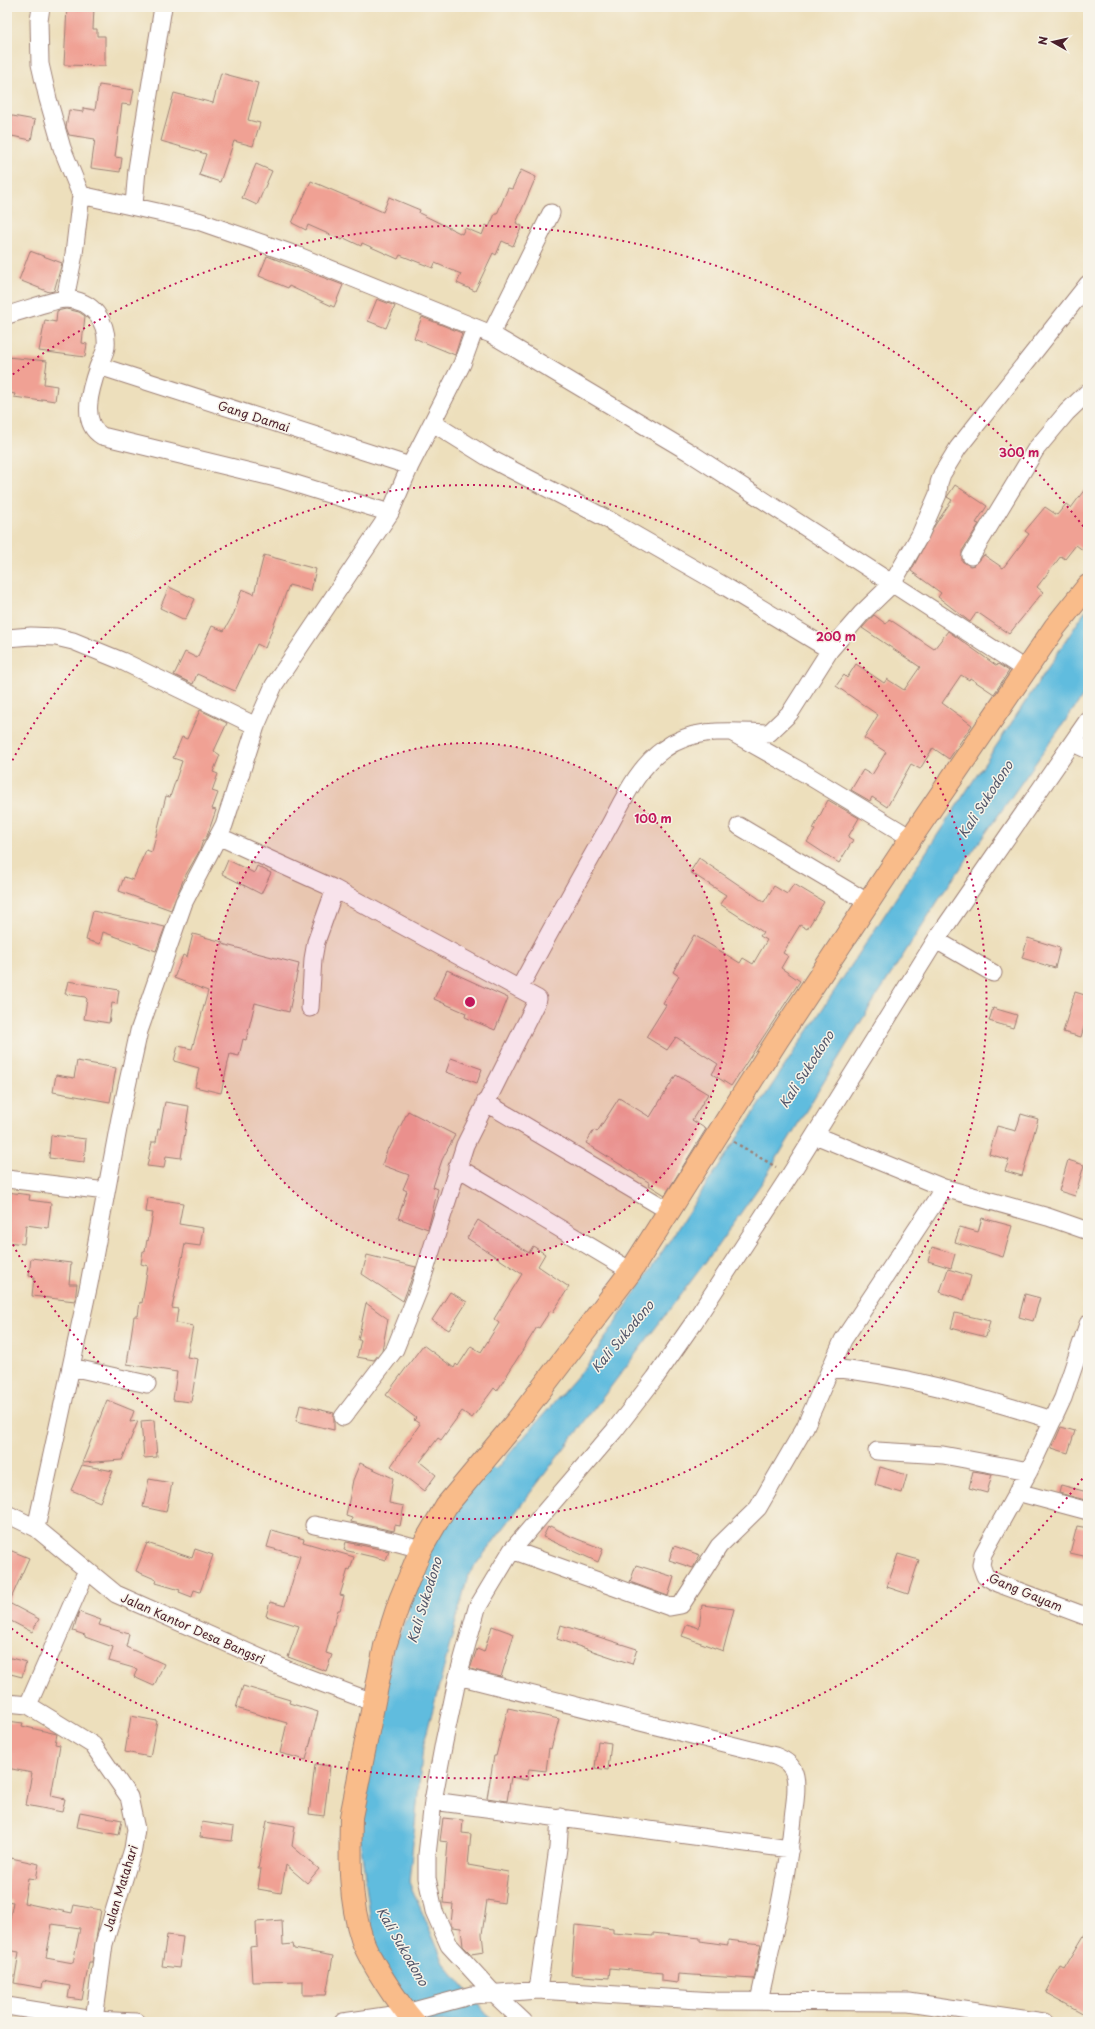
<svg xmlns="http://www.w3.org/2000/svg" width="1095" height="2029" viewBox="0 0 1095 2029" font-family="'Playpen Sans',sans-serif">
	<rect width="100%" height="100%" fill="#f7f3e8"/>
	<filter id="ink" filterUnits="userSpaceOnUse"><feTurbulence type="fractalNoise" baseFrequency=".025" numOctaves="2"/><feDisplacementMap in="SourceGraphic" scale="8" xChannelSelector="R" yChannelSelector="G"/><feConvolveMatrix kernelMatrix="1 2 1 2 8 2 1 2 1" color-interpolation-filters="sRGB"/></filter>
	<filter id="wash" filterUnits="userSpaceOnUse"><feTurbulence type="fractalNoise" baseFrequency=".012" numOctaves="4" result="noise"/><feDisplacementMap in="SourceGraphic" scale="16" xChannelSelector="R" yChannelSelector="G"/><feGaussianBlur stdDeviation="0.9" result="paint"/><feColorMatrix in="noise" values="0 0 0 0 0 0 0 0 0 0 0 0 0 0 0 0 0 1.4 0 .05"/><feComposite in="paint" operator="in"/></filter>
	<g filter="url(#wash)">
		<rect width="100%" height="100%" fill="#eddfbc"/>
		<path fill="#60bcde" stroke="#556e84" d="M1088 607V689L943 893 868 1010 761 1184 716 1248 468 1575 423 1747 409 1882 444 1963 494 2022H420L374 1947 359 1830 393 1648 461 1509 588 1364Z"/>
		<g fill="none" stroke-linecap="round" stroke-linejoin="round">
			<path stroke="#60bcde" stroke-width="31" d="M421 1602 451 1521 490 1483"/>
		</g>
		<g id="blocks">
			<path fill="#f0a194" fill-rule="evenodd" d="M67 7H94L93 29H97V36H105V66L64 65Z
				M221 73 258 83 248 120 260 123 253 146 234 141 220 182 199 175 206 154 161 141 174 93 213 103Z
				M99 85 134 90 131 105 122 104 115 157 122 158 120 172 91 168 95 139 69 135 66 127 69 110 83 112V108L95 110Z
				M7 115 35 120 31 140 7 135Z
				M256 164 272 171 257 205 242 198Z
				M521 170 536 177 516 223 522 226 513 246 502 241 496 255 493 253 475 291 457 283 461 274 435 263 433 268 400 255 398 259 362 243 361 246 344 238 342 240 308 225 306 230 292 223 311 181 383 212 389 197 420 210 419 213 462 234 465 228 482 235 486 225 489 227 495 214H497L508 188 512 189Z
				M30 251 62 263 54 291 49 292 19 280Z
				M267 256 343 285 334 307 289 286 288 288 259 276Z
				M377 299 395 306 386 328 368 321Z
				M66 309 79 312 85 316 82 343 87 344 85 357 39 351 45 320 56 322 57 311Z
				M422 317 462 333 455 355 414 338Z
				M7 357 47 361 44 384 57 386 55 401 42 399V401L14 397 15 394 7 392Z
				M955 485 987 506 976 523 979 524 962 551V561L970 566 975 565 984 555 1003 568 1029 534 1025 531 1045 507 1057 515 1066 504 1071 508 1088 485V554L1076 545 1065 559 1061 556 1037 587 1043 592 1009 634 977 612 970 622 938 597 941 593 911 571 935 525 952 500 947 497Z
				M264 555 316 569 311 591 289 585 265 648 257 644 235 691 197 674 193 684 174 675 185 652 197 658 212 626 224 631 234 613 242 589 254 594Z
				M169 587 195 599 185 620 160 608Z
				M874 615 886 624 889 619 934 649 948 631 997 666 998 664 1009 671 994 694 970 678 969 680 961 675 942 703 972 725 949 759 933 748 920 769 911 764 887 807 872 797 870 801 851 790 863 770 872 775 886 752 864 738 878 715 836 686 844 675 847 678 856 664 884 683 887 679 904 690 920 667 862 628Z
				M200 710 227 723 214 751 220 755 213 772 218 774 212 791 218 793 212 809 216 810 207 836 205 840H203L200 850 184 878 171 910 119 891 124 877 133 880 146 850 152 852 166 796 170 797 182 761 173 758 182 737 187 739Z
				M828 800 859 818 848 837 853 840 839 863 807 842 815 830 813 829Z
				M699 858 764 902 774 886 787 894 794 884 824 902 807 929 800 925 783 953 788 956 781 968 800 981 731 1086 712 1074 718 1064 676 1037 667 1050 646 1037 666 1005 663 1003 679 976 673 972 694 935 740 963 743 958 753 964 767 940 760 936 763 932 720 904 726 895 690 872Z
				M228 860 254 873 257 866 271 873 261 894 222 874Z
				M93 911 165 927 156 951 103 932 100 944 86 940Z
				M193 934 223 942 222 944 299 964 289 1012 255 1003 246 1040 243 1039 239 1056 230 1054 221 1093 195 1087 199 1068 174 1061 178 1046 192 1049 208 991 174 978 183 955 187 957Z
				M1028 938 1060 948 1055 968 1022 958Z
				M447 970 508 998 495 1030 465 1017 466 1013 434 999Z
				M68 981 119 990 117 1004 112 1003 109 1023 84 1019 87 999 85 997 65 994Z
				M1075 992 1088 996V1014L1081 1037 1063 1032Z
				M993 1008 1017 1015 1013 1028 989 1021Z
				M451 1058 482 1069 477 1083 446 1072Z
				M77 1061 116 1068 110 1102 53 1092 56 1075 74 1078Z
				M676 1075 708 1094 692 1120 706 1129 665 1195 649 1185 650 1183 586 1143 594 1130 597 1132 619 1098 650 1117Z
				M165 1102 189 1106 181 1158 166 1156 164 1168 147 1166 152 1142H156L158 1129H160Z
				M408 1111 455 1135 442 1160 433 1187 438 1189 428 1229 398 1218 407 1191 403 1189 409 1175 382 1165 388 1148 389 1149Z
				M1021 1114 1038 1119 1022 1176 1005 1171 1009 1160 989 1154 997 1126 1016 1131Z
				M51 1135 86 1139 84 1162 49 1158Z
				M1068 1160 1084 1165 1075 1196 1059 1191Z
				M7 1192 30 1195 29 1200 51 1203 48 1228 26 1225 24 1244 7 1242Z
				M148 1198 183 1203 179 1224 203 1228 200 1246 185 1244 172 1308 178 1309 176 1323 193 1326 187 1357 198 1359 191 1402 173 1400 177 1372 127 1364 134 1316H138L140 1302 142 1303 148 1266 141 1264 143 1251 145 1252 147 1240 148 1241 153 1213 146 1212Z
				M982 1218 1012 1226 1003 1257 955 1242 960 1227 978 1232Z
				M478 1220 529 1253 533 1246 545 1254 538 1266 569 1287 553 1312 550 1311 539 1328 537 1327 497 1391 494 1388 472 1418 462 1411 441 1440 438 1438 420 1462 436 1475 424 1491 391 1466 420 1424 414 1420 416 1418 386 1395 423 1345 454 1368 456 1364 458 1366 471 1346 481 1352 499 1323 494 1319 522 1274 467 1238Z
				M932 1247 955 1254 951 1268 928 1261Z
				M367 1255 416 1267 403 1301 362 1274Z
				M31 1258 71 1263 69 1284H77L75 1301 32 1296 34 1277 29 1276Z
				M948 1269 971 1276 964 1300 940 1292Z
				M450 1292 467 1302 449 1330 432 1320Z
				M1025 1294 1040 1298 1033 1321 1019 1317Z
				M366 1303 388 1319 382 1350 374 1360 357 1357 361 1340H358Z
				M955 1313 990 1321 986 1337 951 1328Z
				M107 1400 134 1411 130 1422 138 1421 122 1460 82 1463Z
				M300 1405 334 1413V1430L296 1421Z
				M154 1420 157 1457 144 1458 141 1421Z
				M1061 1427 1075 1431 1068 1453 1052 1448Z
				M360 1463 393 1478 389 1503 404 1506 400 1526 395 1525 394 1531 351 1522 352 1518 346 1516 353 1480Z
				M82 1465 113 1471 100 1502 71 1490Z
				M880 1467 907 1475 902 1493 875 1485Z
				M973 1471 992 1474 987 1493 969 1488Z
				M149 1479 172 1483 166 1512 143 1507Z
				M1061 1485 1087 1492 1085 1500 1059 1493Z
				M550 1526 572 1537 603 1549 598 1562 543 1537 548 1527 549 1528Z
				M1077 1526 1088 1528V1557L1070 1553Z
				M272 1530 304 1539 303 1542 354 1557 350 1570 348 1569 340 1595 344 1596 340 1610H338L326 1653 332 1655 326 1671 288 1657 299 1626 266 1616 270 1602 285 1606 300 1556 267 1547Z
				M346 1542 389 1551 386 1560 344 1550Z
				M147 1543 192 1558 195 1549 213 1555 200 1592 194 1590 192 1597 179 1592 180 1590 156 1583 157 1580 136 1571Z
				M674 1546 700 1555 693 1568 669 1560Z
				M7 1549 29 1558 9 1603 39 1619 32 1632 7 1619Z
				M898 1554 919 1560 908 1594 887 1587Z
				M636 1565 674 1577 668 1596 630 1582Z
				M702 1605 734 1609 723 1651 682 1636 687 1624 699 1628Z
				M79 1612 101 1620 99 1625 129 1634 126 1647 164 1664 154 1686 134 1677 137 1669 109 1661 113 1647 85 1637V1635L73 1631Z
				M561 1625 637 1649 632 1664 557 1639Z
				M492 1626 514 1634 501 1677 470 1669 477 1649 484 1652Z
				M7 1657 26 1662 22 1677 7 1673Z
				M243 1686 290 1700 289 1703 318 1712 306 1760 280 1753 287 1723 236 1708Z
				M508 1708 559 1719 551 1749 549 1748 546 1771 529 1769 527 1780 511 1777 507 1801 487 1798 494 1756H496Z
				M131 1716 157 1721 150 1757 125 1752Z
				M7 1721 23 1723 22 1726 57 1734 55 1744 60 1745 51 1796 65 1799 62 1812 26 1805 32 1773 7 1768Z
				M598 1741 611 1743 608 1770 595 1768Z
				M315 1764 330 1766 324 1816 309 1814Z
				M80 1812 122 1820 119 1835 77 1827Z
				M443 1818 463 1820 462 1833 471 1834 468 1865 508 1872 504 1903 487 1900 482 1934 484 1952 471 1954 463 1946 461 1928 452 1927 451 1924 453 1904 443 1903 448 1842 440 1841Z
				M267 1821 295 1826 292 1846 319 1869 307 1883 286 1865 281 1893 258 1889 261 1869H258Z
				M202 1822 234 1827 232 1841 200 1837Z
				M11 1858 39 1864 36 1879 28 1878 24 1903 72 1913 74 1905 101 1910 92 1962H89L82 2000 68 1998 70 1986 43 1981 42 1988 14 1983 19 1952 7 1950V1934L13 1902 7 1901V1879ZM52 1924 80 1928 73 1963 46 1958Z
				M282 1920 283 1945 293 1944 294 1949 333 1956 326 1995H303V1981L252 1982 250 1947 257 1946 256 1922Z
				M575 1925 613 1929V1933L653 1936V1933L700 1938V1941L728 1945V1940L761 1944 754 1979 678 1974 677 1983 662 1981V1973L610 1968 609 1978 571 1975Z
				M1088 1929V2016L1046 1993 1060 1967 1064 1969Z
				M167 1935 183 1937 179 1968 162 1966Z"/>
		</g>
	</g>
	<g filter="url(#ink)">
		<use href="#blocks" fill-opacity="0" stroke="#9c7f74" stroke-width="1"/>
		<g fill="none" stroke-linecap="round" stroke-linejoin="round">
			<g stroke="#9c7f74" stroke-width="19">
				<path id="minor" d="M41 7 39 21 40 64 48 99 62 148 81 195 74 254 65 299
					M81 195 198 221 296 255 491 334 689 452 1026 670
					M134 205 137 169 163 7
					M7 315C20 312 55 299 66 299 92 300 108 321 106 347 105 353 101 360 98 367 91 387 79 423 102 436L280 479 390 513
					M491 334 551 213
					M99 366 410 466
					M433 423 489 458 607 519 726 587 830 650
					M971 556 1036 449 1067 412 1088 392
					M7 638 31 636 56 637 73 641 122 661 256 726
					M733 733 804 773 911 838
					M1073 743 1088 750
					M739 826 869 903
					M218 836 335 889 538 999 465 1145 419 1289 395 1349 343 1417
					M936 940 993 973
					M519 989C547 937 575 886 604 835 621 806 635 769 664 749 695 726 733 732 769 733L790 713 830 650 862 613 892 584 920 535 938 494 939 483 942 474 958 448 1088 284
					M310 1008 313 959 316 942 335 889
					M485 1102 669 1211
					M815 1135 944 1188 1048 1217 1088 1231
					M457 1167 631 1271
					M7 1179 106 1191
					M1088 1324 1063 1398 1029 1471 983 1554 981 1565 985 1576 997 1583 1088 1617
					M71 1367 147 1384
					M831 1368C907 1375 980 1398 1053 1420
					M877 1451 943 1455 1029 1471
					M1017 1492 1088 1511
					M7 1514 36 1528 116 1594 290 1671 375 1703
					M314 1525 388 1540 421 1549
					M36 1528 89 1284 120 1118 139 1031 184 902 224 825 256 726 274 685 390 513 410 466 462 364 475 328
					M512 1550 670 1607 681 1605 719 1546 758 1508 805 1427 843 1340 944 1188
					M458 1676 775 1756C785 1760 793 1765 795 1776 798 1790 794 1805 793 1819 787 1880 772 1941 759 2001
					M7 1703 28 1705 93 1745 129 1797 136 1829 133 1849 104 1944 94 2020
					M28 1705 87 1570
					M433 1801 790 1849
					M538 1990 558 1848 560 1817
					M7 2006 94 2020 136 2022
					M343 2022 406 2013 473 1995 538 1990 714 2001 909 2002 1044 2022
					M524 2022 493 1993 449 1945 434 1911 427 1878V1855L433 1801 444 1742 458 1676 477 1608 512 1550 614 1431 655 1378 694 1322 790 1175 936 940 1088 720"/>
			</g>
			<g stroke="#9c7f74" stroke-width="24">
				<path id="major" d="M414 2022C399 2005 369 1960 362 1939 349 1901 350 1856 351 1817L385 1646 400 1600 421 1549 446 1506 516 1422 631 1271 778 1039 911 838 1055 627 1088 586"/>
			</g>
			<path stroke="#9c7f74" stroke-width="2.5" stroke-dasharray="3 3" stroke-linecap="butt" d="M734 1142 776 1167"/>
			<use href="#minor" stroke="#fff" stroke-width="17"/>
			<use href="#major" stroke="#f9bc8a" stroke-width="22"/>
		</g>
	</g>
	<circle cx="470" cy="1002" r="259" fill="#c2185b" fill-opacity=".12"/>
	<g fill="none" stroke="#c2185b" stroke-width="2" stroke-dasharray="2 4">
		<circle cx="470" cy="1002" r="259"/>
		<path d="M7 771A517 517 0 1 1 7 1233"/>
		<path d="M1086 1474A776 776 0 0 1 8 1626M8 378A776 776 0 0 1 1086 530"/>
	</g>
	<g text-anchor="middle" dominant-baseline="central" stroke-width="3" stroke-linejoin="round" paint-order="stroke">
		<g font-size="12" fill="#4a1f2b" stroke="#f7f3e8">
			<text transform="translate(254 416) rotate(18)">Gang Damai</text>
			<text transform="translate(1026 1592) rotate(23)">Gang Gayam</text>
			<text transform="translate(193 1628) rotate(24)">Jalan Kantor Desa Bangsri</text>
			<text transform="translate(120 1888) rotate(-73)">Jalan Matahari</text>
		</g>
		<g font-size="13" font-style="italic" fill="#52566a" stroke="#f7f3e8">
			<text transform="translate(985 799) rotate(-57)">Kali Sukodono</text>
			<text transform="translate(806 1069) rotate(-57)">Kali Sukodono</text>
			<text transform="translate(622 1336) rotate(-50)">Kali Sukodono</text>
			<text transform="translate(424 1600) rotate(-73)">Kali Sukodono</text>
			<text transform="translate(403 1946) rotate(60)">Kali Sukodono</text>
		</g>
	</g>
	<circle cx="470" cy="1002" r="6" fill="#c2185b" stroke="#f7f3e8" stroke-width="2"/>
	<g font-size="12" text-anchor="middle" font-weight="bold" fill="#c2185b" stroke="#f7f3e8" stroke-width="3" stroke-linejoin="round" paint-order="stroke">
		<text x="1019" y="457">300 m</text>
		<text x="836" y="641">200 m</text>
		<text x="653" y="823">100 m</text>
	</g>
	<rect width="1095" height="2029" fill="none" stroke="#f7f3e8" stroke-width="24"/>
	<g transform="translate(1053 42) rotate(278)" stroke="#f7f3e8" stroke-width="3" paint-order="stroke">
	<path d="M0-3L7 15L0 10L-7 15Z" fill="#4a1f2b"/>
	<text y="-6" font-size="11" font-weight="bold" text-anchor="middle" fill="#4a1f2b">N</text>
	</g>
</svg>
